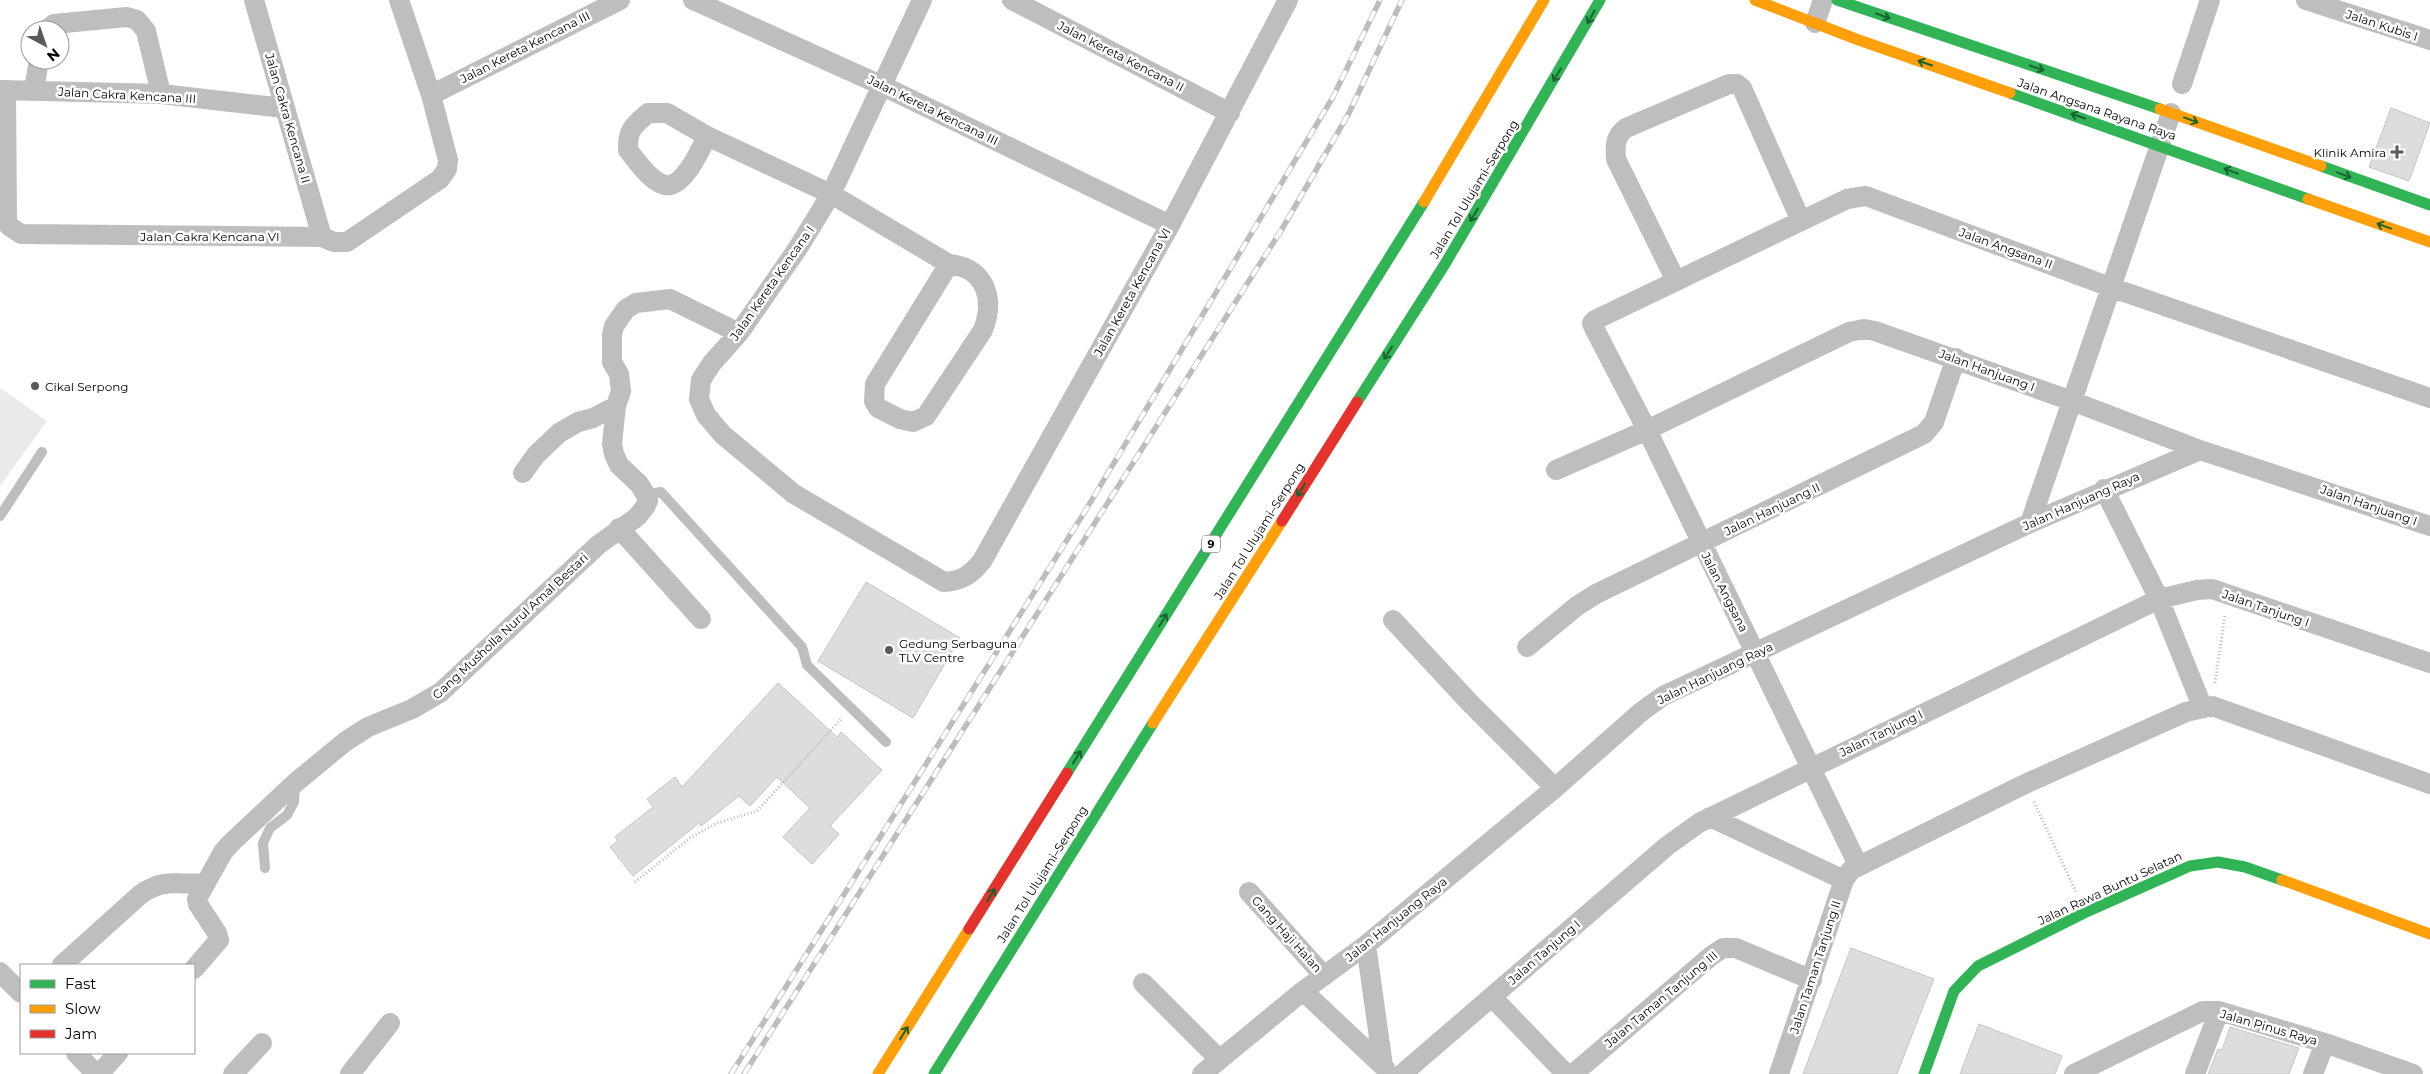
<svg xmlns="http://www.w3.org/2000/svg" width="2430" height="1074" viewBox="0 0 2430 1074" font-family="Montserrat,sans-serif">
	<rect width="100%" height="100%" fill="#fff"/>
	<path fill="#eaeaea" d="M0 388 47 421 0 486Z"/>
	<path fill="#ddd" stroke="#c5c5c5" d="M2391 108 2430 123 2409 181 2369 167Z
		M866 582 960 638 913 718 818 661Z
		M778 683 837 737 841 732 882 770 830 826 839 834 812 864 783 837 810 808 777 777 750 806 739 796 701 826 699 823 633 876 610 847 618 841 615 837 653 807 647 799 675 777 682 787Z
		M1851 948 1934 979 1917 1022 1897 1074H1803Z
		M1979 1024 2062 1056 2055 1074H1960Z
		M2230 1027 2299 1048 2289 1074H2208L2218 1049 2222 1050Z"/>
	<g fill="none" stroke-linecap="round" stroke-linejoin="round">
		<path stroke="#b8b8b8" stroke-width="3" stroke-dasharray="1 2.5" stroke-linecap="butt" d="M2215 683 2225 615
			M2034 802 2076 892
			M635 882 690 838 717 823 757 811 842 718"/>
		<path stroke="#bebebe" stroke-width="10" d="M646 495 661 492 802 647 807 665 886 742
			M0 516 42 452
			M265 868 263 843 270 828 287 815 294 802 295 784"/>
		<path stroke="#bebebe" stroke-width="20" d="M254 0 322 237
			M693 0 883 86 1170 225
			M922 0 831 194 798 248 739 333 712 363 701 380 699 399 706 415 723 435 794 494 944 582C961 581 971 575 982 561L1170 225 1288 0
			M1012 0 1230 113
			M2306 0 2430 40
			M1815 23 1823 0
			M46 30 54 24 127 17 137 20 146 31 161 94
			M2182 84 2210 0
			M0 90 161 94 284 108
			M34 90 39 60
			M6 91 7 220 9 226 21 234 322 237 334 242H347L440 179 447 169 448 160 431 95 399 0
			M431 95 620 0
			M707 136 667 113H648C634 125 627 130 628 150 637 161 650 181 665 185 683 189 701 149 707 136L831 194 949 264C986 268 995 299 983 330L926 416 913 422 900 419 878 408 874 401 875 384 949 264
			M1676 281 1616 159C1615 145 1615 136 1626 128L1729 84H1737L1742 88 1801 221
			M1556 470 1647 430 1849 332 1864 329 1875 331 2072 401 2200 450 2430 526
			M523 473 536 455 559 433 578 422 593 418 616 406
			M2104 489 2159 599 2202 706
			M2030 523 2171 113
			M619 528 701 619
			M1393 620 1469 702 1555 788
			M1527 647 1577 606 1596 594 1924 434 1934 422 1956 358
			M1710 817 1844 880
			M1858 865 1647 430 1594 328 1592 323 1595 320 1847 199 1866 196 2110 287 2430 398
			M1249 892 1324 976
			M1366 945 1383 1066
			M62 965 141 894C166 877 179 886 206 883
			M194 969 219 940 217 933 198 904 197 899 223 852 231 843 295 783 346 741 368 727 412 709 441 692 598 545 637 517 645 507 648 501 646 495 639 484 619 465 614 454 612 444 616 406 621 391 619 374 612 362V335L614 326 626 309 636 303 670 299 739 333
			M0 972 21 993
			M1143 983 1219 1059
			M1303 991 1385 1068
			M1492 997 1566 1074
			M76 1053 96 1074
			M99 1074 118 1053
			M233 1074 262 1043
			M350 1074 390 1023
			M1202 1074 1303 991 1366 945 1555 788 1641 712 1663 696 2030 523 2200 450
			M1402 1074 1667 846 1699 823 2159 599 2197 590 2212 589 2430 663
			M1573 1074 1711 956 1723 948H1736L1812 980
			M1779 1074 1844 880 1851 870 2025 784 2186 712 2212 706 2430 784
			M2074 1074 2203 1011H2219L2325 1043 2413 1074
			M2195 1074 2219 1011
			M2313 1074 2325 1043"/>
		<path stroke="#30b455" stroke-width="11" d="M1837 0 2160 109
			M2010 93 2308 199
			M2321 166 2430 205
			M1357 402 1445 264 1600 0
			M1067 773 1424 202
			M934 1074 1153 723
			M1924 1074 1954 991 1978 966 2084 913 2190 866 2218 862 2245 867 2282 880"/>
		<path stroke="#ff9f0a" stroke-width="11" d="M1755 0 1856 39 2010 93
			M2160 109 2321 166
			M2308 199 2430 242
			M1424 202 1544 0
			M1153 723 1282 521
			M2282 880 2430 934
			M878 1074 969 929"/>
		<path stroke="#e5322d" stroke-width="11" d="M1282 521 1357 402
			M969 929 1067 773"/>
		<g stroke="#bdbdbd" stroke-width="5.5">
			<path id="rail" d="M731 1074 1084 513 1333 97 1380 0
				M744 1074 1282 229 1349 113 1402 0"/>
		</g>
		<use href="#rail" stroke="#fff" stroke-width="4" stroke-dasharray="11" stroke-linecap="butt"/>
	</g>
	<defs><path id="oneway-shaft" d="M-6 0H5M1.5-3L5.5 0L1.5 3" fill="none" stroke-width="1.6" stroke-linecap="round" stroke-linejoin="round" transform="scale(1.25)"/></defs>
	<g stroke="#1a632f">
		<use href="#oneway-shaft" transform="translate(1883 16) rotate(19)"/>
		<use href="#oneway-shaft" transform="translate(1591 17) rotate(119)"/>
		<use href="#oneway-shaft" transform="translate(1925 63) rotate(-161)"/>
		<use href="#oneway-shaft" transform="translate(2037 68) rotate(19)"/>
		<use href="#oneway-shaft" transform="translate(1557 75) rotate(121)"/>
		<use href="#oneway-shaft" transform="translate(2078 116) rotate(-161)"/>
		<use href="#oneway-shaft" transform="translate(2191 120) rotate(20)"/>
		<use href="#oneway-shaft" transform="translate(2231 171) rotate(-160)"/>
		<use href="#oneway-shaft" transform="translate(2344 175) rotate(20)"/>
		<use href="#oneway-shaft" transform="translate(1474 215) rotate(121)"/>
		<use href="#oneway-shaft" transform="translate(2384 226) rotate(-160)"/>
		<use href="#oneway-shaft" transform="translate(1388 353) rotate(122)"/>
		<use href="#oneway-shaft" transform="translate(1301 490) rotate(122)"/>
		<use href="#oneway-shaft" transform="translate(1163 620) rotate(-58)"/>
		<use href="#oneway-shaft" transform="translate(1077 757) rotate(-58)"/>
		<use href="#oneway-shaft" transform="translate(991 895) rotate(-58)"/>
		<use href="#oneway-shaft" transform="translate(904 1033) rotate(-58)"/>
	</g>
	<g fill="#595959" stroke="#fff" stroke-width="2">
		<path d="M2394.5 144.5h5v5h5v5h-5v5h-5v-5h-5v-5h5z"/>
		<circle cx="35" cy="386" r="5"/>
		<circle cx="889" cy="650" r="5"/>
	</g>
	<g text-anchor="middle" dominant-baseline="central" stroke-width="5" stroke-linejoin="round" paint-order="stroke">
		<rect fill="#fff" stroke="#4c4c4c" stroke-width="1" x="1202" y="535.5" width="18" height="17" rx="4"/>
		<g font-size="11" font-weight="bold" fill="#000">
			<text x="1211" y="544">9</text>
		</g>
		<g font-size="12" fill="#000" stroke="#fff">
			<text transform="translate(2382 25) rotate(18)">Jalan Kubis I</text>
			<text transform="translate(525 47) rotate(-27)">Jalan Kereta Kencana III</text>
			<text transform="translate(1121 56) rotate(27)">Jalan Kereta Kencana II</text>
			<text transform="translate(127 95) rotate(3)">Jalan Cakra Kencana III</text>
			<text transform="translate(2097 109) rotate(19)">Jalan Angsana Rayana Raya</text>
			<text transform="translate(933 110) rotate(26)">Jalan Kereta Kencana III</text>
			<text transform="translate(288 118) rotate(74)">Jalan Cakra Kencana II</text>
			<text transform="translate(1474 189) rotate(-59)">Jalan Tol Ulujami–Serpong</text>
			<text x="210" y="236">Jalan Cakra Kencana VI</text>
			<text transform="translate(2006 248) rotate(20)">Jalan Angsana II</text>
			<text transform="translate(772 283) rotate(-55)">Jalan Kereta Kencana I</text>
			<text transform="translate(1132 292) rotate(-61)">Jalan Kereta Kencana VI</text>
			<text transform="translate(1987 370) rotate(20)">Jalan Hanjuang I</text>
			<text transform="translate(2081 501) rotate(-24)">Jalan Hanjuang Raya</text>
			<text transform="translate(2369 505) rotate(19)">Jalan Hanjuang I</text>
			<text transform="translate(1772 509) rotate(-26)">Jalan Hanjuang II</text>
			<text transform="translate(1259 531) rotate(-58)">Jalan Tol Ulujami–Serpong</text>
			<text transform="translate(1725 592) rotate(63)">Jalan Angsana</text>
			<text transform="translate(2266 608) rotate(19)">Jalan Tanjung I</text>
			<text transform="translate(510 626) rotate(-43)">Gang Musholla Nurul Amal Bestari</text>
			<text transform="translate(1715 673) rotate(-26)">Jalan Hanjuang Raya</text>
			<text transform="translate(1881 733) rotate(-26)">Jalan Tanjung I</text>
			<text transform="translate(1042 874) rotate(-58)">Jalan Tol Ulujami–Serpong</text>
			<text transform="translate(2110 888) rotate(-25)">Jalan Rawa Buntu Selatan</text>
			<text transform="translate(1396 919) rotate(-39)">Jalan Hanjuang Raya</text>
			<text transform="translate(1287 934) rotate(48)">Gang Haji Halan</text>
			<text transform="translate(1544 952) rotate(-41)">Jalan Tanjung I</text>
			<text transform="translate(1815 967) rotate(-72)">Jalan Taman Tanjung II</text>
			<text transform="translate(1661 999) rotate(-40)">Jalan Taman Tanjung III</text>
			<text transform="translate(2269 1027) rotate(16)">Jalan Pinus Raya</text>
		</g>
		<g font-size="12" fill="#000" stroke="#fff" text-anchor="start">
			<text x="2386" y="152" text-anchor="end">Klinik Amira</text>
			<text x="45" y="386">Cikal Serpong</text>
			<text x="899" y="643">Gedung Serbaguna<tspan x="899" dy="14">TLV Centre</tspan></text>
		</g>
	</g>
	<rect x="20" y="964" width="175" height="90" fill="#ffffff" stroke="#999999"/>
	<rect x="30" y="980" width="25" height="8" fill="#30b455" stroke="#999999"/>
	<text x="65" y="989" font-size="15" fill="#000000">Fast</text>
	<rect x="30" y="1005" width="25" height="8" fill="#ff9f0a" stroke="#999999"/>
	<text x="65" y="1014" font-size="15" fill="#000000">Slow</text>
	<rect x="30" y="1030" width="25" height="8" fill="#e5322d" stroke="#999999"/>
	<text x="65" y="1039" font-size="15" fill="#000000">Jam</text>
	<g transform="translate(45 45) rotate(140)"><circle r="24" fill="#ffffff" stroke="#999999"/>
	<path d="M0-4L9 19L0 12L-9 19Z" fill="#595959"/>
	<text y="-8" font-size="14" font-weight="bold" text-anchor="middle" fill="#000000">N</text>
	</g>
</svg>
